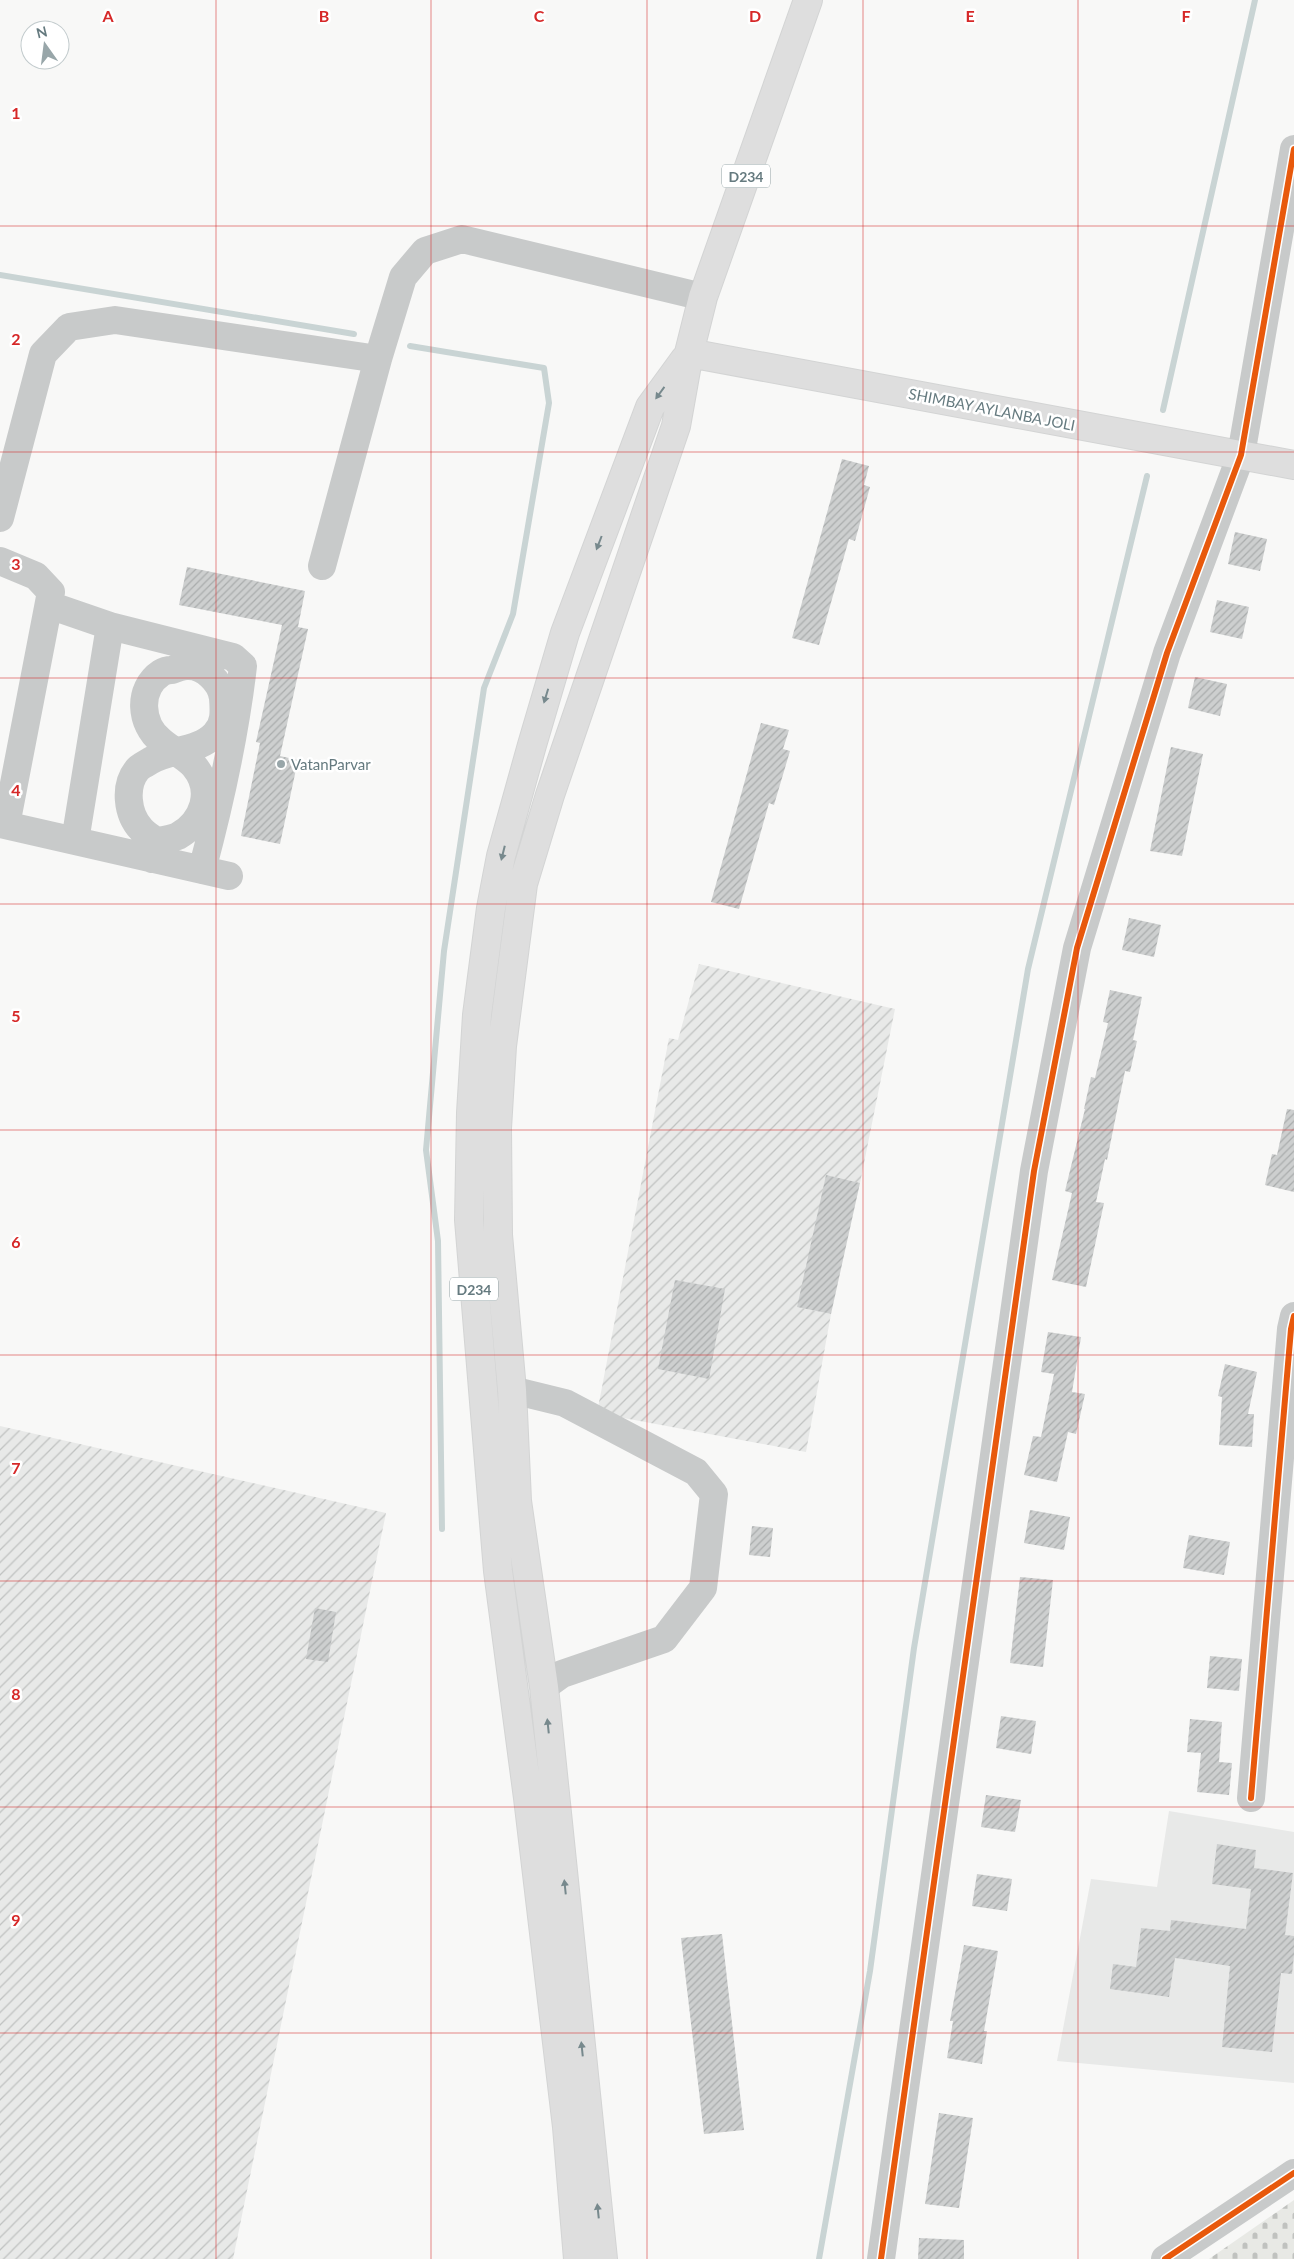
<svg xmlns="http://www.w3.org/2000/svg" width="1294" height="2259" viewBox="0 0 1294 2259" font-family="Lato,sans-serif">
	<defs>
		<pattern id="industrial-furrows" width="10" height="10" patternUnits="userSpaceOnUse" patternTransform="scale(1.25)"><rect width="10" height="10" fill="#e8e9e8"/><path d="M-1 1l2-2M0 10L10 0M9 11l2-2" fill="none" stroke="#c0c2c1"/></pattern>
		<pattern id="cemetery-stones" width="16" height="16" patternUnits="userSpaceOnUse" patternTransform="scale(1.25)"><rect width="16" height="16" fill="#e8e9e5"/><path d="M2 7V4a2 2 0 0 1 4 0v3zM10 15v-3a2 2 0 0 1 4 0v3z" fill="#c0c2bf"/></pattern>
		<pattern id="building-hatch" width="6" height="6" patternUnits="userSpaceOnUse" patternTransform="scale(1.25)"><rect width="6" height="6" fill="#cdcfcf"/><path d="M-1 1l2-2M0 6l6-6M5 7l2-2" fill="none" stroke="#aaadad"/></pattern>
	</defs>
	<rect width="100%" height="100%" fill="#f8f8f7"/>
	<path fill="#e8e9e8" d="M1169 1811 1294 1832V2083L1057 2061 1091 1879 1157 1887Z"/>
	<path fill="url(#industrial-furrows)" d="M699 964 895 1009 860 1183 826 1176 798 1307 831 1314 806 1452 597 1413 669 1038 678 1040Z
		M0 1426 386 1513 233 2259H0Z"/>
	<path fill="url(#cemetery-stones)" d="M1294 2200V2259H1209Z"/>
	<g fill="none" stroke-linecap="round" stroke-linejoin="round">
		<path stroke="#c9d4d4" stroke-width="6" d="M0 275 354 334
			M410 346 544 368 549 403 513 614 484 688 444 951 426 1150 438 1241 442 1529
			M1163 410 1255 0
			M819 2259 870 1971 914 1648 1028 969 1147 476"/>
	</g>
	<path fill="url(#building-hatch)" d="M842 459 869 466 864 485 870 487 855 541 849 539 819 645 792 638Z
		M1235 532 1267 539 1260 571 1228 564Z
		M187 567 305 591 298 627 308 629 280 756 298 760 280 844 241 836 260 743 256 742 282 625 179 605Z
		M1217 600 1249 607 1242 639 1210 632Z
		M1195 677 1227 684 1220 716 1188 708Z
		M761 723 789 730 783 749 790 751 774 805 769 803 739 909 711 902Z
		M1171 747 1203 754 1182 856 1150 851Z
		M1129 918 1161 925 1154 957 1122 950Z
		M1110 990 1142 997 1133 1040 1137 1041 1130 1072 1125 1071 1107 1160 1105 1159 1096 1202 1104 1203 1086 1287 1052 1280 1072 1193 1065 1191 1085 1109H1084L1091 1077 1095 1078 1108 1023 1103 1022Z
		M1287 1109 1294 1110V1192L1265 1185 1272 1154 1277 1155Z
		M826 1175 860 1183 831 1314 797 1307Z
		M675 1280 725 1289 709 1379 658 1369Z
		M1048 1332 1081 1337 1072 1392 1085 1394 1076 1434 1068 1432 1057 1482 1024 1475 1033 1436 1041 1437 1054 1374 1041 1372Z
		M1225 1364 1257 1372 1248 1414H1254L1252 1447 1219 1445 1222 1397 1218 1396Z
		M1030 1510 1070 1517 1064 1550 1024 1543Z
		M752 1526 773 1528 770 1557 749 1555Z
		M1189 1535 1230 1542 1224 1575 1183 1568Z
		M1020 1577 1053 1580 1043 1667 1010 1663Z
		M315 1608 336 1612 328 1662 306 1659Z
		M1210 1656 1242 1659 1239 1691 1207 1688Z
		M1001 1716 1036 1721 1031 1754 996 1748Z
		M1190 1719 1222 1722 1219 1762 1232 1763 1229 1795 1197 1792 1201 1753 1187 1752Z
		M986 1795 1021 1800 1015 1832 981 1827Z
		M1217 1844 1256 1850 1254 1868 1293 1873 1285 1935 1294 1936V1955L1292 1974 1281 1973 1272 2052 1222 2047 1230 1966 1175 1958 1169 1997 1110 1989 1113 1964 1136 1967 1141 1928 1170 1931 1171 1920 1246 1929 1251 1889 1212 1884Z
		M977 1874 1012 1879 1007 1911 972 1906Z
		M722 1934 744 2130 704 2134 681 1938Z
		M964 1945 998 1951 984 2031H987L982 2064 947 2058 953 2021H950Z
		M939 2113 973 2118 959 2208 925 2204Z
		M919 2238 964 2240V2259H918Z"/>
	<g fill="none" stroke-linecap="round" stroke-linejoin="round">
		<g stroke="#d3d4d4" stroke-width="30">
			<path id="major" d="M689 353 1294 465
				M578 2259 567 2127 528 1798 498 1571 469 1220 471 1113 477 1015 491 908 501 856 532 745 565 633 650 407 685 359
				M603 2259 544 1687 517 1501 512 1390 498 1235 497 1128 502 1046 523 884 550 795 676 426 689 353 703 297 808 0"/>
		</g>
		<path stroke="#c8caca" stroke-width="28" d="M0 518 43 354 69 327 115 320 378 359
			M0 561 36 576 51 592 6 825
			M322 566 378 359 403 277 425 251 462 239 703 297
			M49 605 110 626 75 841
			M110 626 233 657 243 666C235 736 220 803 202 870
			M0 824 229 876
			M152 859 156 841C163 840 171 839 178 836 203 822 215 791 194 766 185 756 171 750 161 741 140 724 137 689 161 673 164 671 169 670 172 670 177 668 182 666 187 666 204 665 221 682 223 698 224 711 225 724 215 734 198 752 170 749 150 761 146 764 140 766 137 770 124 786 127 814 141 829 145 834 151 837 156 841
			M512 1390 565 1403 696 1472 714 1494 703 1588 664 1639 562 1674 544 1687
			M1251 1798 1291 1329 1294 1316
			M881 2259 1034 1171 1077 948 1167 653 1241 455 1294 149
			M1165 2259 1294 2173"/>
		<use href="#major" stroke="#dedede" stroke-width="28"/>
		<g stroke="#fff" stroke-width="9">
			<path id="cycleway" d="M1251 1798 1291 1329 1294 1316
				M881 2259 1034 1171 1077 948 1167 653 1241 455 1294 149
				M1165 2259 1294 2173"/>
		</g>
		<use href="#cycleway" stroke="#e8590c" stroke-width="6"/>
	</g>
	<defs><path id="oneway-solid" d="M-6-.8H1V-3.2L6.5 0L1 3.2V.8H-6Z" transform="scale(1.25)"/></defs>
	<g fill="#77898d">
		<use href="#oneway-solid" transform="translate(660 393) rotate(126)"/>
		<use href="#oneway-solid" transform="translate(599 543) rotate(111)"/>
		<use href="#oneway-solid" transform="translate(546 696) rotate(107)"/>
		<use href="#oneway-solid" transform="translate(503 853) rotate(104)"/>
		<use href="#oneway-solid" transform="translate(548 1726) rotate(-96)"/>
		<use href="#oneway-solid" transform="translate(565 1887) rotate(-96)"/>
		<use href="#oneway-solid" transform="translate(582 2049) rotate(-96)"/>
		<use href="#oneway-solid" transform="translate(598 2211) rotate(-96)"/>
	</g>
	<path fill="none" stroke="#d62828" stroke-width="1" stroke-opacity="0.55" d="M216 0V2259M431 0V2259M647 0V2259M863 0V2259M1078 0V2259M0 226H1294M0 452H1294M0 678H1294M0 904H1294M0 1130H1294M0 1355H1294M0 1581H1294M0 1807H1294M0 2033H1294"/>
	<circle fill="#98a6a9" stroke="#fff" stroke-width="2" cx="281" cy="764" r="5"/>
	<g text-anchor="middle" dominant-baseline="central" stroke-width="5" stroke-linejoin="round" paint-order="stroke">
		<g fill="#fff" stroke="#93a2a5" stroke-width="1">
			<rect x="722" y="164.5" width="48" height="23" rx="4"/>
			<rect x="450" y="1277.5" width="48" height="23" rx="4"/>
		</g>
		<g font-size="14" font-weight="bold" fill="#657a7f">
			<text x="746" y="176">D234</text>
			<text x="474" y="1289">D234</text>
		</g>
		<g font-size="15" fill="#657a7f" stroke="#fff">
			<text transform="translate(992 409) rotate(11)">SHIMBAY AYLANBA JOLI</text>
		</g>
		<g font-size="15" fill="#657a7f" stroke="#fff" text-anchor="start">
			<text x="291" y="764">VatanParvar</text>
		</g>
	</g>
	<g font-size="16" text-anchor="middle" font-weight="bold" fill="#d62828" stroke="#fff" stroke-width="5" stroke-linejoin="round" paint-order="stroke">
		<text x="108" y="22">A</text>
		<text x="324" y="22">B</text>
		<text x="539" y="22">C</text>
		<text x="755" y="22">D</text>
		<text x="970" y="22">E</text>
		<text x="1186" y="22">F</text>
		<text x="16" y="119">1</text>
		<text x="16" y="345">2</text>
		<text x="16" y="570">3</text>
		<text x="16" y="796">4</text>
		<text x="16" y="1022">5</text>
		<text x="16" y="1248">6</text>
		<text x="16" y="1474">7</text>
		<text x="16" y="1700">8</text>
		<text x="16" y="1926">9</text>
	</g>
	<g transform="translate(45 45) rotate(346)"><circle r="24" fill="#ffffff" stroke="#c1cacc"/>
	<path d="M0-4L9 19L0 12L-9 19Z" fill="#98a6a9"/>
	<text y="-8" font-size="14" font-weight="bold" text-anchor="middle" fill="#657a7f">N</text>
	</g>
</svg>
